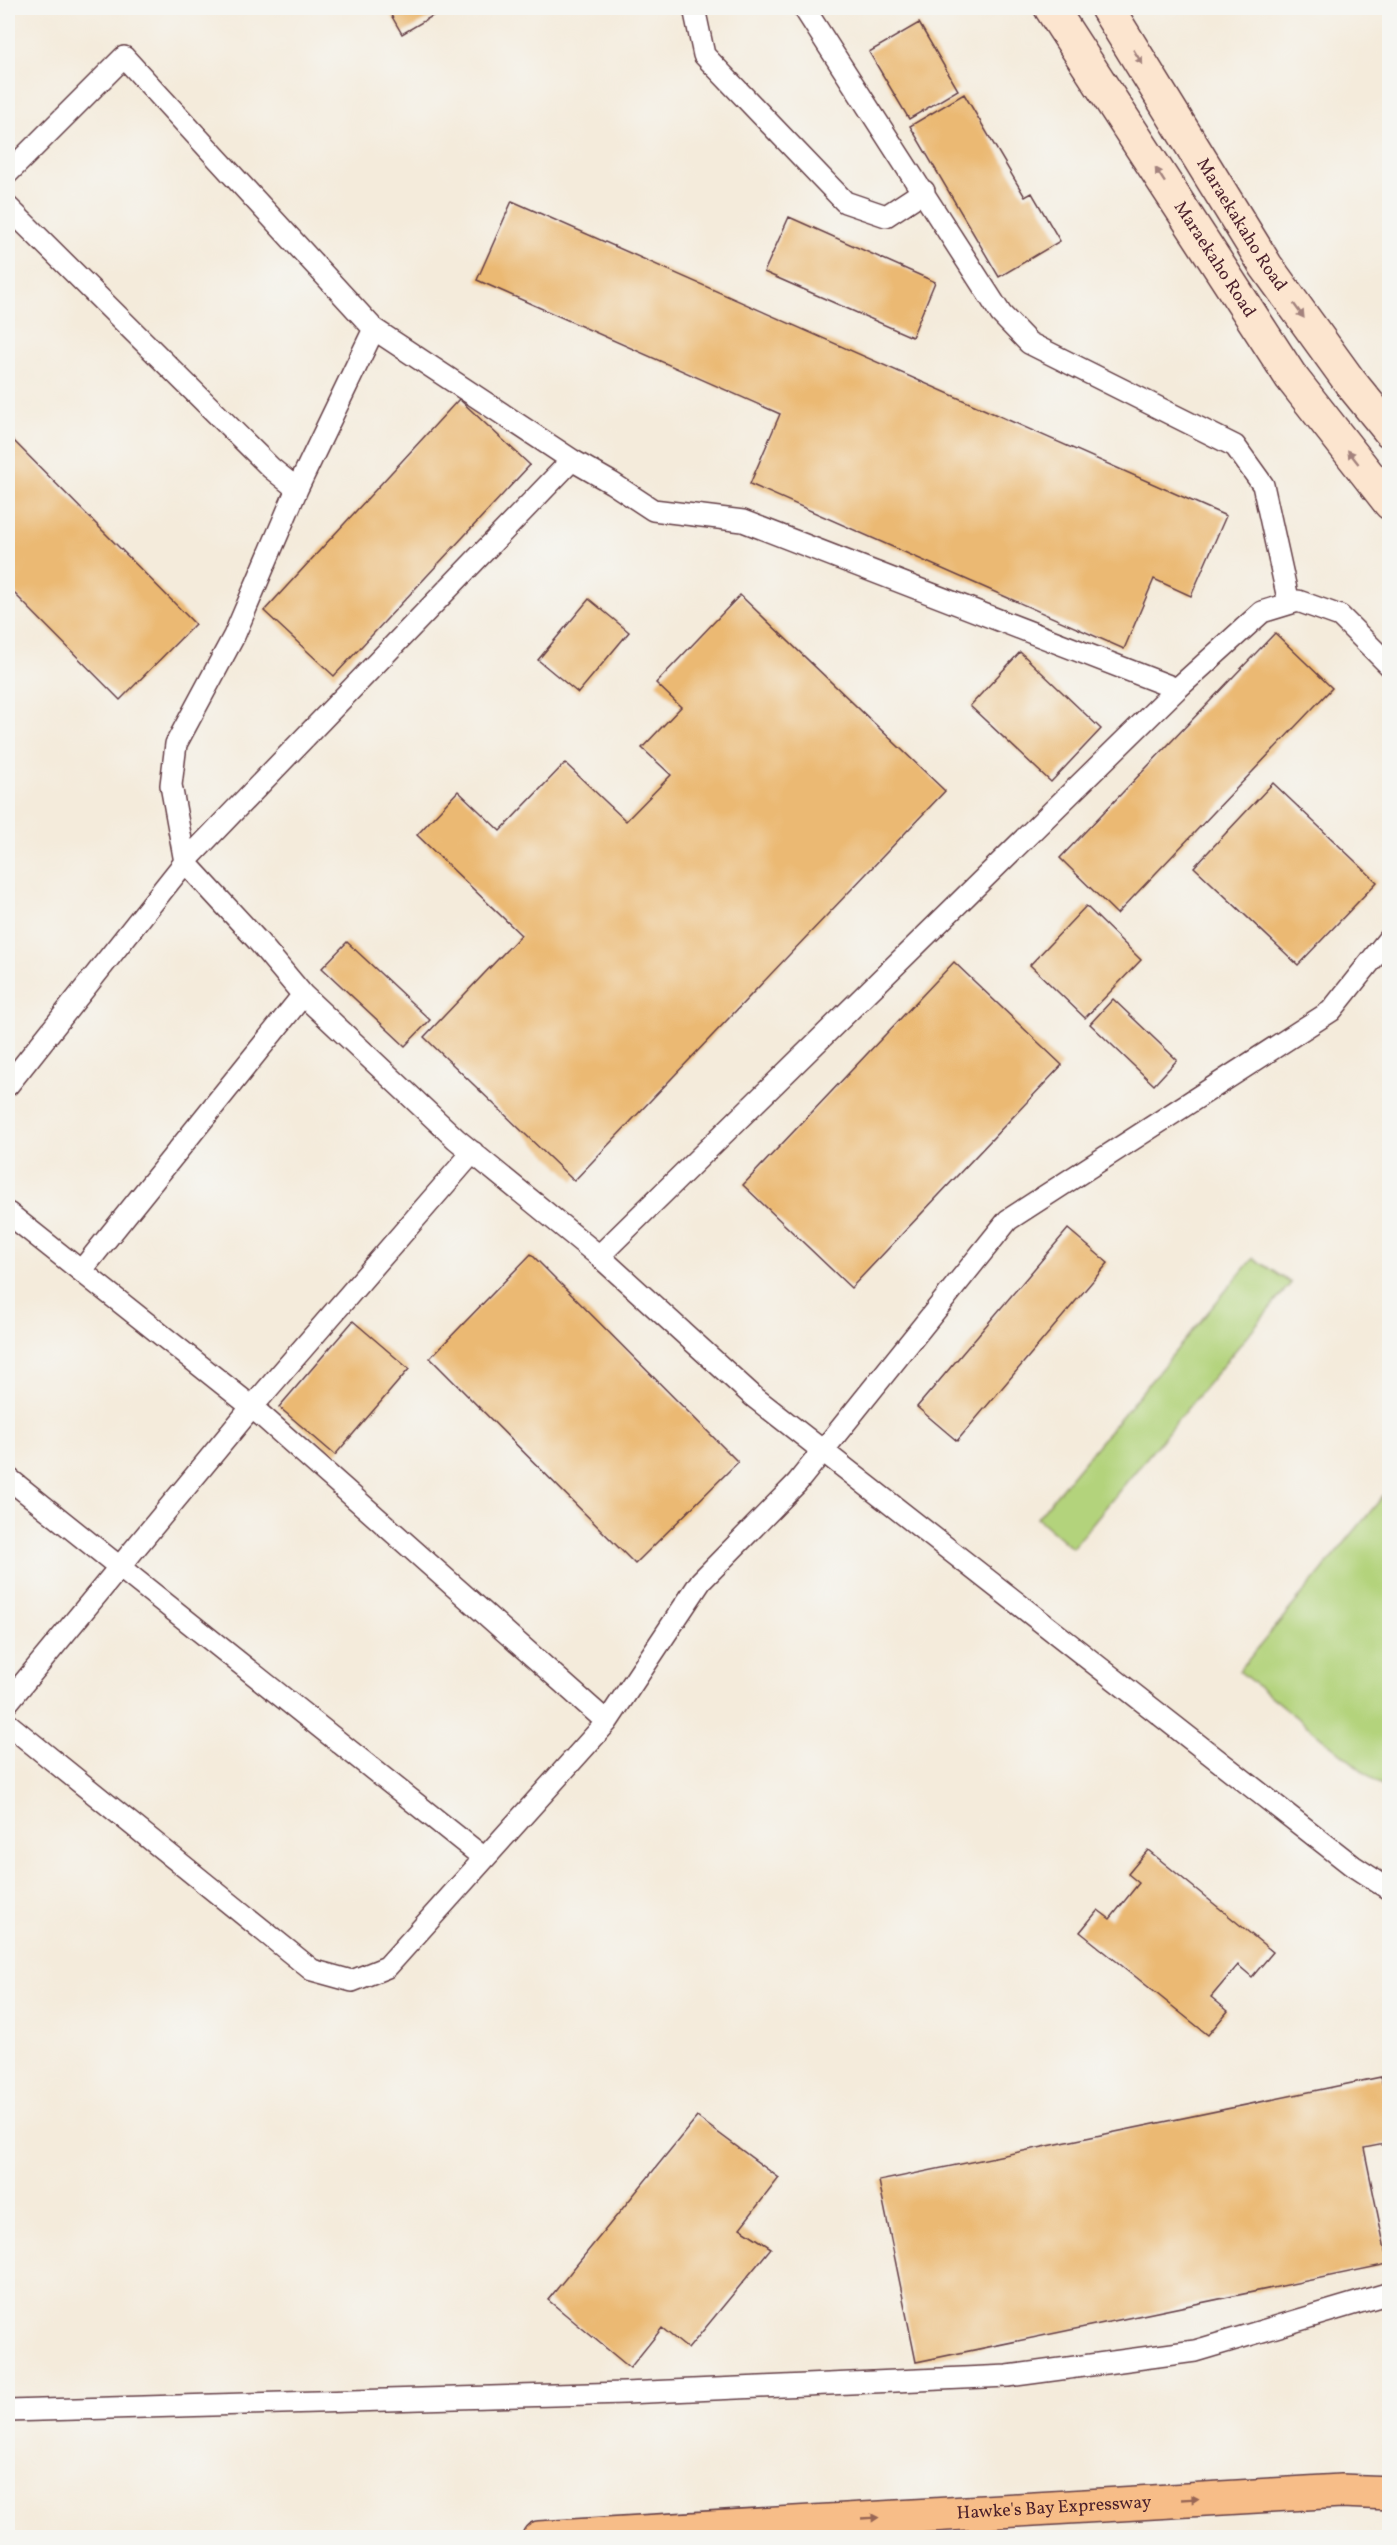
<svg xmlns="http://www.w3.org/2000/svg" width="1397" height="2545" viewBox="0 0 1397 2545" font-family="Vollkorn,serif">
	<rect width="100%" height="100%" fill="#f6f6f2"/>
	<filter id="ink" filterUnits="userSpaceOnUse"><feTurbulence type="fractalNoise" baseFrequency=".0167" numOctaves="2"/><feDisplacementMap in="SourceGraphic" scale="12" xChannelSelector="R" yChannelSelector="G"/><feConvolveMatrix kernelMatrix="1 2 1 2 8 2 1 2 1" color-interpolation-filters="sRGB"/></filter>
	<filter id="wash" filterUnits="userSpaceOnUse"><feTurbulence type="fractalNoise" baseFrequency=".008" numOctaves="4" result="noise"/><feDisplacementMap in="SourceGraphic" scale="24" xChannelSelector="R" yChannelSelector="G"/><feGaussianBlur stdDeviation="1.35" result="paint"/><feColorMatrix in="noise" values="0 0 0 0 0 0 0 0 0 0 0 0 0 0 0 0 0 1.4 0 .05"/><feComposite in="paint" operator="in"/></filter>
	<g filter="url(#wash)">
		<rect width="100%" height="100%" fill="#f4ebdb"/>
		<path fill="#b3d37b" stroke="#7e7953" stroke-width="1.5" d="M1253 1258 1291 1283 1072 1548 1037 1518Z
			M1389 1489V1792L1239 1671Z"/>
		<g id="blocks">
			<path fill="#ebb973" d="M387 8H446L402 34Z
				M919 23 958 90 909 119 869 52Z
				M964 94 1025 197 1032 193 1060 241 999 277 910 126Z
				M512 201 1226 516 1191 596 1154 579 1124 649 750 484 780 414 477 280Z
				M789 217 935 282 912 337 764 272Z
				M459 399 530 465 334 676 264 611Z
				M8 435 195 624 120 700 8 587Z
				M740 595 945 791 574 1181 424 1037 521 935 417 835 458 791 500 831 565 763 626 821 671 775 642 748 681 707 656 683Z
				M589 599 629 632 578 693 538 660Z
				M1275 633 1332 688 1117 914 1060 858Z
				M1020 652 1101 729 1051 782 970 706Z
				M1273 783 1377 882 1298 965 1194 867Z
				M1086 906 1141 960 1085 1018 1030 965Z
				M347 942 430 1020 405 1046 322 968Z
				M954 962 1062 1065 851 1288 743 1185Z
				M1113 999 1177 1060 1154 1085 1090 1024Z
				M1068 1229 1108 1263 957 1441 917 1407Z
				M531 1254 738 1462 635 1564 430 1358Z
				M353 1321 409 1369 335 1455 279 1407Z
				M1148 1850 1273 1952 1252 1977 1238 1965 1211 1997 1228 2011 1208 2035 1080 1932 1098 1910 1110 1919 1139 1883 1128 1874Z
				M1381 2077 1390 2119V2143L1364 2148 1388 2264 916 2362 879 2181Z
				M697 2117 779 2178 740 2228 771 2248 688 2349 662 2328 630 2368 548 2300Z"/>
		</g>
	</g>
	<g filter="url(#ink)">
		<use href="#blocks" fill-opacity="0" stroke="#643e45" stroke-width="1.5"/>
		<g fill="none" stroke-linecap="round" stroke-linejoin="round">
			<g stroke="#643e45" stroke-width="24">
				<path id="service" d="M694 8 704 55 845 202 886 216 924 191
					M804 8 1001 314 1029 343 1235 446 1263 485 1289 603
					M8 173 124 57 374 329 572 460
					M8 207 271 468 297 489 234 636 176 744 171 785 185 862 257 940 303 995 456 1139 599 1256 754 1397 1353 1866 1390 1890
					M297 489 374 329
					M1177 689 1262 612 1298 601 1340 616 1390 666
					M8 1085 185 862 572 460 612 483 653 510 743 521 1177 689 599 1256
					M8 1213 252 1407 607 1722
					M81 1271 303 995
					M8 1478 484 1858
					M8 1702 252 1407 473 1152
					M8 1724 312 1970 352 1981 387 1967 607 1722 701 1581 797 1483 1008 1220 1331 1011 1390 937
					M8 2411 625 2393 1008 2376 1195 2351 1390 2293"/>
			</g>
			<g stroke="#643e45" stroke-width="36">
				<g id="secondary">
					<path id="s1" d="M1051 8 1291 377 1390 503"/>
					<path id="s2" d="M1107 8 1266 266 1350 382 1390 431"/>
				</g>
			</g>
			<g stroke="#643e45" stroke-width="36">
				<g id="trunk">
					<path id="s3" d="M539 2538 1341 2491 1390 2493"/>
				</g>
			</g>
			<use href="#service" stroke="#fff" stroke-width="21"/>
			<use href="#secondary" stroke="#fce5cf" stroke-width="33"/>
			<use href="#trunk" stroke="#f7bd88" stroke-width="33"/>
		</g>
		<defs><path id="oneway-solid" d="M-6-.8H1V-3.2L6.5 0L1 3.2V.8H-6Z" transform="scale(1.5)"/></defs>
		<g fill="#a3827d">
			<use href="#oneway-solid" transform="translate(1138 57) rotate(58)"/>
			<use href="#oneway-solid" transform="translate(1160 175) rotate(-123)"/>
			<use href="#oneway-solid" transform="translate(1299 311) rotate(54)"/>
			<use href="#oneway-solid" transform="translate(1353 457) rotate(-128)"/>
		</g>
		<g fill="#986655">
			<use href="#oneway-solid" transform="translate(1190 2499) rotate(-3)"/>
			<use href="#oneway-solid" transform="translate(870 2518) rotate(-3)"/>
		</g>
	</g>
	<g text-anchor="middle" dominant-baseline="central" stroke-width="4.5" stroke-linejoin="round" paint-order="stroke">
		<g font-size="18" fill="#4a1f2b" stroke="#f6f6f2">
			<text stroke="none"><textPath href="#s2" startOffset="255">Maraekakaho Road</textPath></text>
			<text stroke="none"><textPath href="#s1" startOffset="300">Maraekaho Road</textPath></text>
			<text stroke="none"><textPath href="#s3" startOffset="516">Hawke's Bay Expressway</textPath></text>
		</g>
	</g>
	<rect width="1397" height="2545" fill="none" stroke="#f6f6f2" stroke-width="30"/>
</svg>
